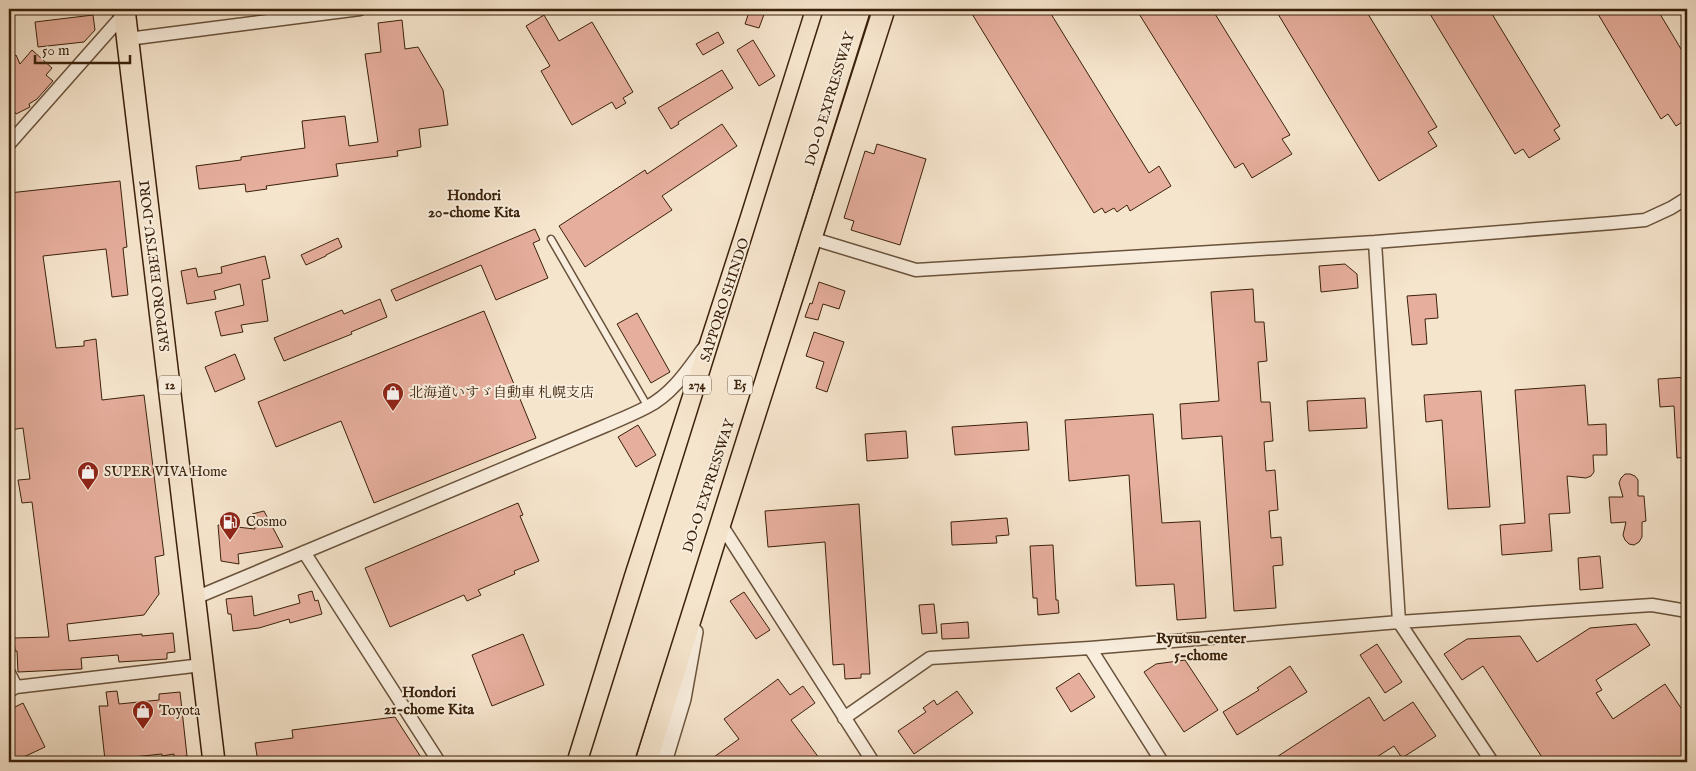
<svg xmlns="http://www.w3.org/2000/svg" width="1696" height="771" viewBox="0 0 1696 771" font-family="'IM FELL English','Noto Serif JP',serif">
	<rect width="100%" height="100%" fill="#f6e5cd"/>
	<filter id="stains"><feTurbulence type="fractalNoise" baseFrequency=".004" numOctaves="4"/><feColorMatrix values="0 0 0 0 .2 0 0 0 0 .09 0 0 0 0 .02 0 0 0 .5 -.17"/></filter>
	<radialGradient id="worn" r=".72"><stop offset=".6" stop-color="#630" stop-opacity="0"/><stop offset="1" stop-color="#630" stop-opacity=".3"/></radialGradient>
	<path fill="#e6ae9d" stroke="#3a210a" d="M750 9H766L759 28 745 24Z
		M969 9H1048L1149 173 1159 166 1171 186 1130 211 1127 205 1117 212 1114 208 1105 213 1102 208 1094 213Z
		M1136 9H1212L1290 135 1282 139 1292 154 1252 178 1243 163 1235 168Z
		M1275 9H1365L1437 127 1428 132 1437 146 1379 181Z
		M1427 9H1489L1560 126 1554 130 1560 139 1529 158 1523 149 1515 154Z
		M1595 9H1657L1687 59V119L1676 126 1668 114 1661 119Z
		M93 15 95 30 84 42 38 47 35 22Z
		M544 15 559 41 592 22 633 92 623 98 626 103 616 109 612 102 572 125 541 71 550 66 526 26Z
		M402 20 405 49 418 47 443 90 448 125 419 129 421 147 397 151 398 156 336 164 338 176 266 186 267 189 246 192 245 184 199 189 196 166 241 160V157L305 148 302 121 345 116 349 146 378 142 365 54 381 52 378 23Z
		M718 32 724 43 703 55 696 44Z
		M753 40 775 76 759 86 737 50Z
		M32 50 52 68 46 75 53 81 37 99 29 104 30 107 16 114 14 111 12 112 9 105V59L16 55 20 64Z
		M722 70 733 88 678 122 679 124 671 129 658 108Z
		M722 124 737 146 662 196 672 210 585 267 559 226 645 170 647 174Z
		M877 144 926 159 900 245 851 230 854 221 844 218 865 151 874 154Z
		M120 181 127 247 123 248 128 295 112 297 106 249 43 256 56 348 84 346V341L96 339 102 400 144 395 164 555 155 557 159 594 144 615 67 624 69 641 142 634V636L173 633 175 652 167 653V659L119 662 118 655 81 658 82 669 18 672 17 651H15L14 638 49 637 32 502 22 503 18 480 30 479 23 428 10 430 9 420V267H12L9 236V193Z
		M535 229 540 240 533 243 548 278 496 300 481 265 396 301 391 290Z
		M338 238 342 247 326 255V256L306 265 301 255Z
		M265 256 270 278 262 280 268 321 241 325 243 332 221 336 215 312 244 305 240 284 214 291 216 299 187 304 181 271 196 268 198 277 222 273 221 267Z
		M1345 264 1357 274 1358 288 1321 292 1319 266Z
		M819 282 845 291 839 309 823 304 818 320 805 317 810 303 812 304Z
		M1253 289 1255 322H1264L1267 361 1258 362 1261 402H1270L1273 441 1264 442 1266 471 1275 470 1278 510 1269 511 1271 538 1281 537 1283 565 1273 566 1276 608 1234 611 1222 436 1182 439 1180 404 1219 401 1211 292Z
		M1436 294 1438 318 1425 319 1427 344 1412 345 1407 296Z
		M380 299 387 317 351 332 352 334 284 361 274 338 342 310 344 314Z
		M484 311 536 438 374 503 341 421 276 447 258 402Z
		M637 313 670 372 651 383 617 324Z
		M814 332 844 342 827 392 816 388 824 362 806 356Z
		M235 354 245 379 215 392 205 367Z
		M1687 377V457L1677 458 1674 406 1660 407 1658 379Z
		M1585 385 1588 425 1606 424 1607 455H1593L1594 472 1591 476 1586 478 1567 476 1570 513 1549 514 1552 551 1502 555 1500 525 1525 523 1515 390Z
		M1481 391 1490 507 1448 509 1442 420 1426 422 1424 395Z
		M1365 398 1367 428 1309 431 1307 401Z
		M1153 414 1162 523 1200 521 1206 618 1177 620 1174 584 1136 586 1129 475 1069 481 1065 420Z
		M1027 422 1029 450 955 455 952 427Z
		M638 425 656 455 636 467 618 437Z
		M906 431 908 458 867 461 865 434Z
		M1625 474H1630L1635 476 1638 480V496H1644L1646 521 1642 522V537L1639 542 1634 545 1629 544 1625 540 1623 535 1626 522 1611 523 1609 497H1623L1619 483 1621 478Z
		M518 503 523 515 520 516 539 561 514 571 515 574 478 590 481 595 467 601 464 595 390 627 365 568Z
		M859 504 870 674H861V678L845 679 844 664 833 665 825 542 768 547 765 511Z
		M264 511 283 547 238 554 239 564 221 561 218 525 255 529 252 514Z
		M1007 518 1009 535 996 536 997 543 952 545 951 522Z
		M1053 545 1056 600H1058L1059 613 1038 615 1037 598H1033L1030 546Z
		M1600 556 1603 588 1580 590 1578 558Z
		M312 591 315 601 318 600 322 614 290 623 289 619 259 628 233 631 231 614H228L226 599 252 596 254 616 300 603 298 595Z
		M744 592 770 630 756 639 730 601Z
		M934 604 937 633 922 634 919 605Z
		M968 622 969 638 942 639 941 624Z
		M1636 624 1650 645 1596 680 1602 690 1596 693 1613 719 1665 684 1687 717V756L1678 762H1545L1483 666 1462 680 1444 654 1467 639 1520 636 1537 662 1590 628Z
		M523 634 544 685 492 706 472 655Z
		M1377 644 1402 682 1385 693 1360 655Z
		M1185 660 1218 710 1184 732 1144 672 1156 664Z
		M1290 666 1307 692 1237 735 1223 712 1259 690 1257 688Z
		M1079 673 1095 697 1071 712 1056 688Z
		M778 679 790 695 803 686 815 703 791 720 822 762H707L739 739 724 719Z
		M117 691 119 704 159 700V694L180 692 187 756 174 758V754L162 756V754L105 760 99 706H108L106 692Z
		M957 691 973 713 914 754 898 731 926 712 923 708 934 700 937 705Z
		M1369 697 1384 721 1413 702 1436 736 1402 758 1394 746 1369 762H1269Z
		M23 703 45 747 13 762H9V710Z
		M395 717 424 762H295V759L258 762 255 743 293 738 292 730Z"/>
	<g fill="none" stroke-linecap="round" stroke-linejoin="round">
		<g stroke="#69523b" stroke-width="9">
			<path id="service" d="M551 239 648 407"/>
		</g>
		<g stroke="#69523b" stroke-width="15">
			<path id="minor" d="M128 39 360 9
				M9 144 124 14
				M804 236 916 270 1375 242 1613 223 1645 220 1671 208 1687 198
				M1375 242 1399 622 1492 762
				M720 523 873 762
				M304 552 439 762
				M195 598 605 426C619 420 634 414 647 407 672 394 687 371 703 349
				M1090 648 1162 762
				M9 673 16 687
				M9 691 16 687 202 665
				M844 718 930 658 1090 648 1399 622 1652 605 1687 611"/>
		</g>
		<g stroke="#69523b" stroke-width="18">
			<path id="tertiary" d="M664 762 683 699 695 632"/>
		</g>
		<g stroke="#3a210a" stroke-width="24">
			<path id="trunk" d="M124 9 214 762
				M578 762 635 578 751 219 817 9
				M646 762 720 523 884 9"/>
		</g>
		<use href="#service" stroke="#f9eede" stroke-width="6"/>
		<use href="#minor" stroke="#f9eede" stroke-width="12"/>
		<use href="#tertiary" stroke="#f9eede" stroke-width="15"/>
		<use href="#trunk" stroke="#f6e5cd" stroke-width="21"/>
		<g stroke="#3a210a" stroke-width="25" stroke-linecap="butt">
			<path id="motorway-bridge" d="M600 762 836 9
				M622 762 859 9"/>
		</g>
		<use href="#motorway-bridge" stroke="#f6e5cd" stroke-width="22"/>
	</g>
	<defs>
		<g id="shop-pin" transform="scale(1.125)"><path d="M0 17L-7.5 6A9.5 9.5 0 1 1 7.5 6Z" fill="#8f2418" stroke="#f9eede"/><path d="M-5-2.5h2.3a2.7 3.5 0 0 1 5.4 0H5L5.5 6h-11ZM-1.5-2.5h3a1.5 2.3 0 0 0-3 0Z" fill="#fff"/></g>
		<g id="fuel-pin" transform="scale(1.125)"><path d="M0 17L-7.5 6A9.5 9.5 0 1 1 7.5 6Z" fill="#8f2418" stroke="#f9eede"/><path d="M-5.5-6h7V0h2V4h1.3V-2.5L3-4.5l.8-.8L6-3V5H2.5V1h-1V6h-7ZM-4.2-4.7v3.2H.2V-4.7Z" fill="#fff"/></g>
	</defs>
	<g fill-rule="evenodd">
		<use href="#shop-pin" x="393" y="393"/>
		<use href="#shop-pin" x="88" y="472"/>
		<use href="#fuel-pin" x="230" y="522"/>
		<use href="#shop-pin" x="143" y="711"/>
	</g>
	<g text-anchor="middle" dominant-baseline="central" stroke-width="4" stroke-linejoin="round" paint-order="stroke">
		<g fill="#f9eede" stroke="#735e4a" stroke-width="1">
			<rect x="159" y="375.5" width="22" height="19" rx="4"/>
			<rect x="683" y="375.5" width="28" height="19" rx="4"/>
			<rect x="727.5" y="375.5" width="25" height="19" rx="4"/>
		</g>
		<g font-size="12" font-weight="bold" fill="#3a210a">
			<text x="170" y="385">12</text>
			<text x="697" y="385">274</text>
			<text x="740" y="385">E5</text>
		</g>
		<g font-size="14" fill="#3a210a" stroke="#f9eede">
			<text transform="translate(830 99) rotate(-73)">DO-O EXPRESSWAY</text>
			<text transform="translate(155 266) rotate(-97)">SAPPORO EBETSU-DORI</text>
			<text transform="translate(725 300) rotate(-72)">SAPPORO SHINDO</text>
			<text transform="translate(709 486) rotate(-72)">DO-O EXPRESSWAY</text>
		</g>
		<g font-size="14" fill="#3a210a" stroke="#f9eede" text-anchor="start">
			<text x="409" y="393">北海道いすゞ自動車 札幌支店</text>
			<text x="104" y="472">SUPER VIVA Home</text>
			<text x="246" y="522">Cosmo</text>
			<text x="159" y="711">Toyota</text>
		</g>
		<g font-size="15" font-weight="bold" fill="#3a210a" stroke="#f9eede">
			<text x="474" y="195">Hondori<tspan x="474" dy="17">20-chome Kita</tspan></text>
			<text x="1201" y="638">Ryutsu-center<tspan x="1201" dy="17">5-chome</tspan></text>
			<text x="429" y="692">Hondori<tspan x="429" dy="17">21-chome Kita</tspan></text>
		</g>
	</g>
	<rect width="1696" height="771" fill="none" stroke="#f6e5cd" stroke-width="30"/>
	<rect x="10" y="10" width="1676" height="751" fill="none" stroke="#3a210a" stroke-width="2.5"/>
	<rect x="15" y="15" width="1666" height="741" fill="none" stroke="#3a210a"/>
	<path d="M35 55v8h95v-8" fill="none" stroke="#3a210a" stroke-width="2.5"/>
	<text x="42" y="55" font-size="15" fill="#3a210a" stroke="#f9eede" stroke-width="4" paint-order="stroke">50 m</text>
	<rect width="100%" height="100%" filter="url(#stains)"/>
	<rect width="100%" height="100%" fill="url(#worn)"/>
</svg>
